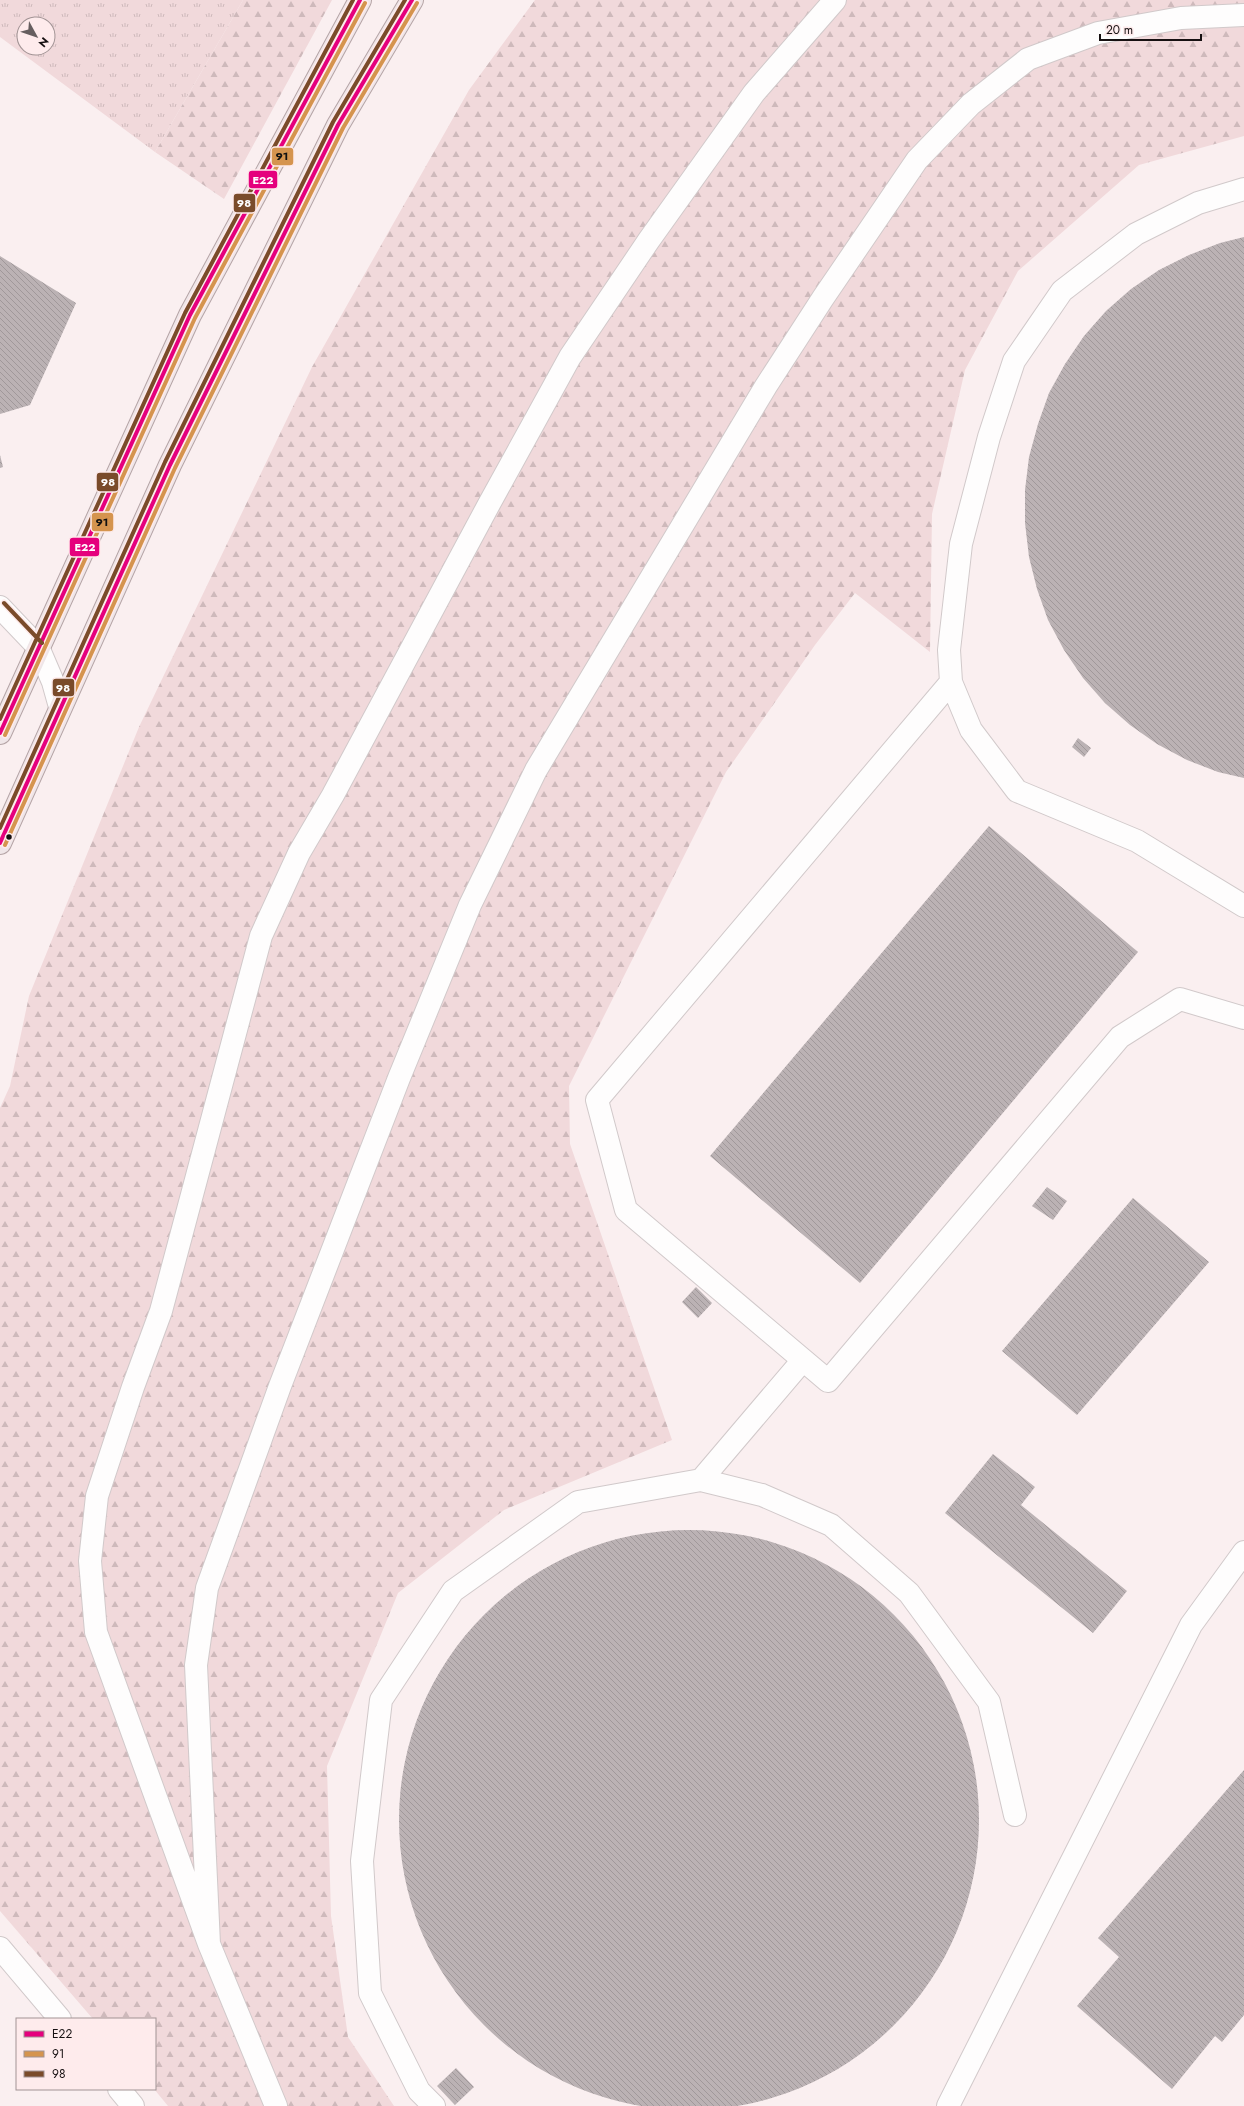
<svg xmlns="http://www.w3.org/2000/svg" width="1244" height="2106" viewBox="0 0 1244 2106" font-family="Jost,sans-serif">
	<defs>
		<pattern id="grass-tufts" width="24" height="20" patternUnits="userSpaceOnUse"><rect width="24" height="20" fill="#f1d9db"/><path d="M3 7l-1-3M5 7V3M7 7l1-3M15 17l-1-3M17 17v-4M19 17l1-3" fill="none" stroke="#ceb9bb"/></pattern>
		<pattern id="forest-firs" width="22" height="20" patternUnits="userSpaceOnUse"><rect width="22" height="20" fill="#f1d9db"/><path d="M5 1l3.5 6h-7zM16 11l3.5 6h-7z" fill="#ceb9bb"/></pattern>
		<pattern id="building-back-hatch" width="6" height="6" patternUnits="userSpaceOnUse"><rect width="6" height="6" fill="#bbb2b4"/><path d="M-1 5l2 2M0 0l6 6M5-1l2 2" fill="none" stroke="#a0989a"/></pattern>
	</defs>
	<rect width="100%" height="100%" fill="#faeff0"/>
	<path fill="url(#grass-tufts)" fill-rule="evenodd" d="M0 0H243L155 152 0 37ZM24 24H48V48H24Z"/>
	<path fill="url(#forest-firs)" d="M243 0H332L224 199 155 152Z
		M535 0H1244V136L1139 165 1018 271 965 370 932 514 930 652 855 593 815 645 726 772 569 1086 570 1144 672 1440 504 1510 398 1593 327 1766 331 1916 348 2037 394 2106H168L154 2089 155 2019H93L0 1911V1108L10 1086 29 996 139 727 312 367 469 90Z"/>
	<path fill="url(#building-back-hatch)" d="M1244 237V778L1218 772 1187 760 1157 744 1130 725 1105 703 1083 678 1064 650 1048 620 1037 589 1029 557 1025 523V490L1029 457 1038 424 1049 393 1065 364 1084 336 1106 311 1131 289 1159 270 1189 255 1220 243Z
		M0 256 76 303 30 405 0 414Z
		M0 455 3 467 0 468Z
		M1078 738 1091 748 1084 757 1072 747Z
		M989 826 1138 952 860 1283 710 1156Z
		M1047 1187 1067 1201 1053 1220 1032 1206Z
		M1133 1198 1209 1262 1077 1415 1002 1351Z
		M696 1287 712 1303 698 1318 682 1302Z
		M993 1454 1035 1487 1021 1505 1127 1591 1093 1633 945 1513Z
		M399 1820a290 290 0 1 1 580 0a290 290 0 1 1-580 0Z
		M1244 1770V2015L1222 2042 1215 2036 1172 2089 1077 2006 1119 1957 1098 1938Z
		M456 2068 474 2087 455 2105 437 2086Z"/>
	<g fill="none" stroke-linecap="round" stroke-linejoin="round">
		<g stroke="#d1c9ca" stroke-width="24">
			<path id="minor" d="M1244 189 1198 203 1136 234 1062 291 1014 361 989 437 961 544 949 650 951 682 971 730 1017 791 1137 841 1244 906
				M0 607 38 647 53 682 60 707
				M951 682 597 1100 626 1210 828 1381 1120 1037 1180 999 1244 1018
				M701 1480 803 1360
				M209 1944 196 1665 207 1588 280 1386 399 1078 470 905 536 770 766 386 823 298 917 160 971 104 1028 59 1098 33 1181 18 1244 15
				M0 1948 60 2019
				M119 2089 133 2106
				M276 2106 209 1944 96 1632 90 1561 97 1496 133 1387 161 1311 261 936 299 853 333 795 488 506 570 357 649 240 754 93 835 0
				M434 2106 419 2091 370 1993 362 1861 381 1700 453 1591 578 1502 701 1480 762 1495 831 1525 909 1593 989 1702 1015 1815
				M948 2106 1191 1625 1244 1552"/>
		</g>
		<g stroke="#b5a4a6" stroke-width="24">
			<path id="major" d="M0 733 190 315 360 0
				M0 843 170 465 338 125 412 0"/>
		</g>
		<use href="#minor" stroke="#fefdfd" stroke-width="22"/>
		<use href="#major" stroke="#efe6e8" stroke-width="22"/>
		<g stroke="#feebec" stroke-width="7">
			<path id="bus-1" d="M0 733 190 315 360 0
				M0 843 170 465 338 125 412 0"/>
		</g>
		<g stroke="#feebec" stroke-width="7">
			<path id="bus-2" d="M5 735 195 318 365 3
				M5 845 175 468 343 128 417 3"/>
		</g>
		<g stroke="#feebec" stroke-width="7">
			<path id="bus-3" d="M4 603 42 643
				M0 719 185 313 353 0
				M0 828 165 462 333 122 405 0"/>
		</g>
		<use href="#bus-1" stroke="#e5007d" stroke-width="4"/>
		<use href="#bus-2" stroke="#d5944e" stroke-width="4"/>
		<use href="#bus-3" stroke="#7a4b2a" stroke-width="4"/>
	</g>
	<circle fill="#161011" stroke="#feebec" stroke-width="1.5" cx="9" cy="837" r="3.5"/>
	<g stroke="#feebec" stroke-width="1.5">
		<rect x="271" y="147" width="23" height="19" rx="4" fill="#d5944e"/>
		<rect x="248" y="170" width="30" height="19" rx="4" fill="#e5007d"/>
		<rect x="233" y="193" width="23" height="20" rx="4" fill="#7a4b2a"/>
		<rect x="96" y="472" width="23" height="20" rx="4" fill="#7a4b2a"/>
		<rect x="91" y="512" width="23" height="20" rx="4" fill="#d5944e"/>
		<rect x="69" y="537" width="31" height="20" rx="4" fill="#e5007d"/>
		<rect x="52" y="678" width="23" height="19" rx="4" fill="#7a4b2a"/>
	</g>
	<g font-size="11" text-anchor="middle" font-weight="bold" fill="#fff">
		<text x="263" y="184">E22</text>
		<text x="244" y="207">98</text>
		<text x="108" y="486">98</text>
		<text x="85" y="551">E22</text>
		<text x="63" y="692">98</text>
	</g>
	<g font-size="11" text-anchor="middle" font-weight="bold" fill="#111">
		<text x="282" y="160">91</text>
		<text x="102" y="526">91</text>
	</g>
	<rect x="16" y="2018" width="140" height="72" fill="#feebec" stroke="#a19394"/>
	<rect x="24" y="2031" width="20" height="6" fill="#e5007d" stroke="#a19394"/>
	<text x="52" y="2038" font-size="12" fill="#161011">E22</text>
	<rect x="24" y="2051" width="20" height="6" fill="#d5944e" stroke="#a19394"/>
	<text x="52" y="2058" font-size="12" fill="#161011">91</text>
	<rect x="24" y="2071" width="20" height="6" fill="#7a4b2a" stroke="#a19394"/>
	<text x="52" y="2078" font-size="12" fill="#161011">98</text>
	<g transform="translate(36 36) rotate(130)"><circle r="19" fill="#feebec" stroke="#a19394"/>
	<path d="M0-3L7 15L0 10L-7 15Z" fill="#665e5f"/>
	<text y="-6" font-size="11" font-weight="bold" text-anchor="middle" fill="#161011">N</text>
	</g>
	<path d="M1100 34v6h101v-6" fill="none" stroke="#161011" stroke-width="2"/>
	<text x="1106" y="34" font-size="12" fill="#161011" stroke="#feebec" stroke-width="3" paint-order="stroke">20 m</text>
</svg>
